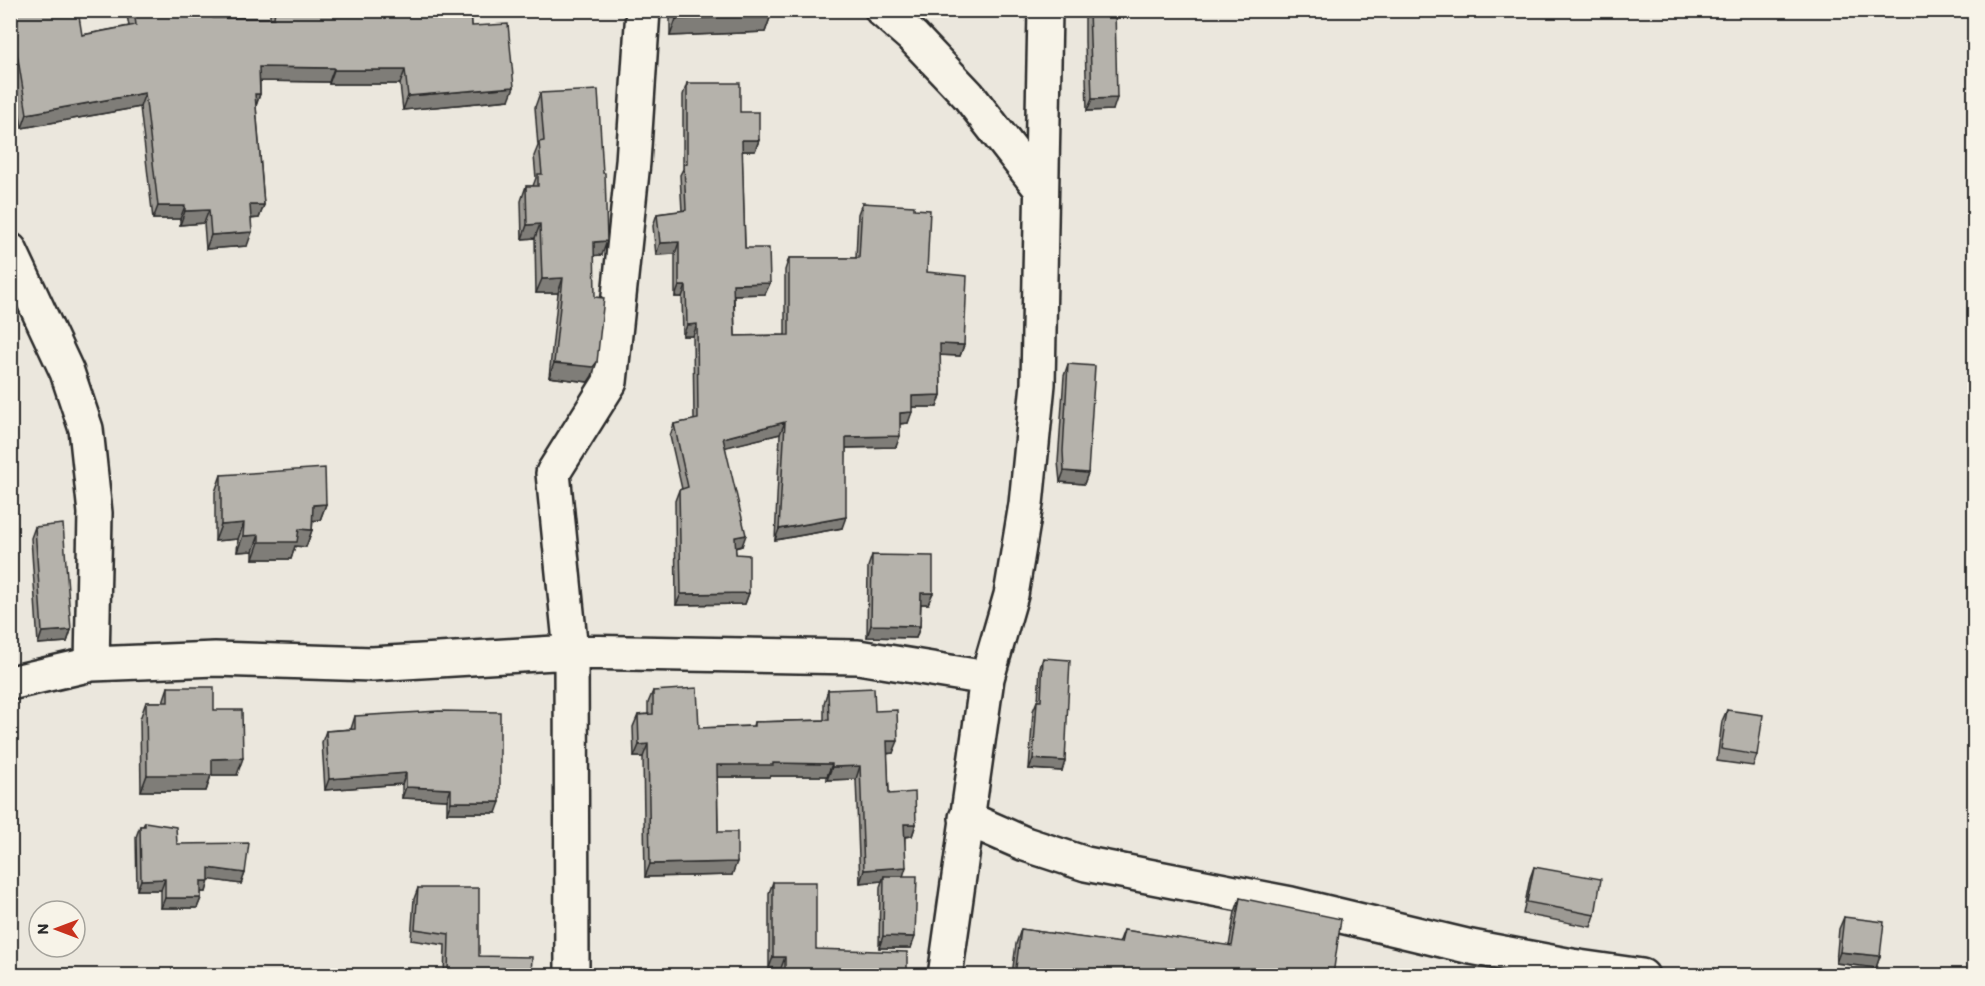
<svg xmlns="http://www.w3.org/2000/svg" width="1985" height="986" viewBox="0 0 1985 986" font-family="Itim,sans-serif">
	<rect width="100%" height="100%" fill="#ebe7dd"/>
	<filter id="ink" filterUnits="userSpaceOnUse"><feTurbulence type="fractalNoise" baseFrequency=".0167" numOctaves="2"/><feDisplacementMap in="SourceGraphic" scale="12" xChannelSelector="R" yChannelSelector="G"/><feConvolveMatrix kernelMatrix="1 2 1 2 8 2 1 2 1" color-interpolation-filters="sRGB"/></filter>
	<g filter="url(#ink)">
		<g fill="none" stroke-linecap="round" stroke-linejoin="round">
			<g stroke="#2b2b2b" stroke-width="38">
				<path id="minor" d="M882 10 914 38 968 95 1041 189
					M10 250 67 372 86 429 95 513 92 664
					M10 683 92 664 215 659 372 664 571 652 858 657 987 678
					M966 818 1025 844 1086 864 1291 904 1471 947 1572 966 1642 976
					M572 976 571 652 553 473 610 382 633 162 643 10
					M945 976 987 678 1011 595 1026 504 1038 384 1045 10"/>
			</g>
			<use href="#minor" stroke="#f7f3e8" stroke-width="33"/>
		</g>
		<path fill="#9c9993" stroke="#2b2b2b" stroke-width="1.5" d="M10 10 82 35 129 26 126 10H212L213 18H270V10H471L472 26 509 100 403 110 400 84H329V82L260 81V94L256 106 264 205 259 218 251 219 247 246 206 249 204 223 180 225V219H153L140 107 22 128 10 57Z
			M670 10H772L771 15 765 32 670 36Z
			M1085 10H1115L1113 110 1087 111 1085 41Z
			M687 83 740 112 759 140 755 151H742L745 248 770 283 765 294 734 295 735 336 785 335V270L789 258H856L858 214 862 203 914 209 927 272 964 345 960 356 940 355 941 395 937 407H912L908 423 900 424 896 447 846 448 842 528 775 540 780 434 725 447 742 546 735 548 736 554 749 593 745 604 676 605 675 501 679 490 682 489 670 436 674 424 694 420 693 336H683L682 297H675V254L656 255 653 226 657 214 682 211 680 175 683 169V95Z
			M540 93 602 255H594L592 376 588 382 549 377 558 293H536L535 238 522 239 521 201 526 186H533L536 178 534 156 538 146 535 107Z
			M1068 364 1088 473 1084 484 1060 482 1058 462 1064 376Z
			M221 475 326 504 320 520 313 521 312 530 306 547 295 546 291 559H253V551L237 552 238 539 215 541V492Z
			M35 527 71 630 67 642 38 644 31 538Z
			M872 555 928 604H921L920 626 916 638 867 637 868 567Z
			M1043 658 1062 771 1029 769 1033 711 1037 701H1038L1040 668Z
			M168 687 214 710 237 775H211L206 791H141L140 719 146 702H163Z
			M828 690 875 711 893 753 887 754 889 794 916 824 912 836 905 837 903 876 911 948H879L880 887 882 881 860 883 856 779 827 780V776H770L769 777H717L718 832 732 875 645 877 643 757H634L633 727 638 715 648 714V703L653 691 699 728 753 726 754 722 824 720V703Z
			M1727 710 1757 755 1753 766 1717 761 1722 721Z
			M355 716 496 813H447V800L402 798V784L325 790 322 742 326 731 351 729Z
			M145 822 177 844 245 873 241 884 209 879 206 892H201V898L197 908H161V890H137L136 837 140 826H143Z
			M1534 867 1595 915 1591 927 1523 914 1530 878Z
			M773 882 816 949 907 975H781V968H769V893Z
			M418 888 479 956 531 975H444L445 945 411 940 414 899Z
			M1240 898 1333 975H1012L1016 944 1021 929 1119 943 1124 930 1229 946 1235 912Z
			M1844 917 1880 956 1876 968 1836 963 1839 929Z
			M1974 924V966H1973L1972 931Z"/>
		<path fill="#7f7d78" stroke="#2b2b2b" stroke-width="1.5" d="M771 15 765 32 670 36 676 19Z
			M259 67 334 68 329 82 254 81Z
			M334 70H405L400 84H329Z
			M514 87 509 100 403 110 408 96Z
			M145 93 140 107 22 128 27 114Z
			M255 94H260L255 108Z
			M1117 98 1113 110 1087 111 1092 99Z
			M742 140H759L755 151H738Z
			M250 205H264L259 218 245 219Z
			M158 206H185L180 219H153Z
			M209 210 204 223 180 225 185 211Z
			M540 224 535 238 522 239 527 225Z
			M252 232 247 246 206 249 211 235Z
			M607 241 602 255 589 256 594 242Z
			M679 242 675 254 656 255 660 243Z
			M563 278 558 293H536L542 279Z
			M770 283 765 294 729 295 733 284Z
			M679 286H686L682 297H675Z
			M697 324 693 336H683L687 325Z
			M940 344 964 345 960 356 936 355Z
			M597 362 592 376 588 382 549 377 554 363Z
			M941 395 937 407H908L912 396Z
			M912 412 908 423 896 424 900 413Z
			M785 422 780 434 719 449 723 438Z
			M900 436 896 447 842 448 846 437Z
			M1064 471 1088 473 1084 484 1060 482Z
			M326 504 320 520 307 521 313 505Z
			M846 517 842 528 775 540 779 529Z
			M244 523 238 539 215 541 221 525Z
			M299 529 312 530 306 547 295 546 291 559H253L259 542Z
			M259 535 253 551 237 552 243 536Z
			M746 535 742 546 730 549 735 537Z
			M749 593 745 604 676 605 681 594Z
			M921 593H933L928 604H917Z
			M871 625 920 626 916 638 867 637Z
			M71 630 67 642 38 644 42 632Z
			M887 741H898L893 753 882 754Z
			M648 744 643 757H634L639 745Z
			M243 758 237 775H211L206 791H141L147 775 212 759Z
			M1033 759 1065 761 1062 771 1029 769Z
			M773 763 832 764 827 776H770L769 777H712L717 765Z
			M860 766 856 779 827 780 832 767Z
			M406 773 402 784 325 790 329 779Z
			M406 787 451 789 447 800 402 798Z
			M451 802H500L496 813H447Z
			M904 824H916L912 836 900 837Z
			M737 862 732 875 645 877 650 864Z
			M906 867 902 880 884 876 882 881 860 883 864 870Z
			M209 868 245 873 241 884 205 879Z
			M165 879 161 890H137L141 880Z
			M201 881H209L206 892H197Z
			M165 898H201L197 908H161Z
			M883 936 915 937 911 948H879Z
			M1840 952 1880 956 1876 968 1836 963Z
			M773 957H785L781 968H769Z"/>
		<path fill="#b5b2ab" stroke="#2b2b2b" stroke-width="1.5" d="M10 10H78L82 35 136 25 134 10H212L213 18H274L275 10H471L472 26 508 24 514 87 408 96 405 70H334V68L259 67 260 94H255L264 205H250L252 232 211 235 209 210 185 211V206H158L145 93 27 114Z
			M676 10H772L771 15 676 19Z
			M1089 10H1115L1117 98 1092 99Z
			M687 83H740V112H759V140H742L745 248H769L770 283 733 284 735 336 789 335V258H859L862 203 914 206V209L930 210 927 272 967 276 964 345 940 344 941 395 912 396V412L900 413V436L846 437V517L779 529 785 422 723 438 746 535 735 537 736 554 749 555V593L681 594 679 490 688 487 674 424 698 419 697 324 687 325 686 286H679V242L660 243 657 214 686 210 684 164H687Z
			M598 90 603 173H605L607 241 594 242 595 297 604 298 597 362 593 367 554 363 563 278 542 279 540 224 527 225 526 186H538V174H542L539 142 544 141 540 93Z
			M1068 364 1095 366 1088 473 1064 471 1063 451Z
			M325 468 326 504 313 505 312 530 299 529 297 542H259V535L243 536 244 523 221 525V475Z
			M63 524 71 630 42 632 35 527Z
			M872 555 933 556V593H921L920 626 871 625Z
			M1043 658 1070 660 1065 761 1033 759 1037 701H1041Z
			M168 687H214V710H242L243 758 212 759V775H147L146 702H168Z
			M697 688 699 728 754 726V722L829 720 828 690 874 688 875 711 897 710 898 741H887L889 794 915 792 916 824H904L906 867 864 870 860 766 832 767V764L773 763V765H717L718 832H737V862L650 864 648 744 639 745 638 715 653 714V691Z
			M1727 710 1763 715 1757 755 1721 749Z
			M439 711 500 712V802H451V789L406 787V773L329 779 326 731 355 729V716Z
			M145 822 176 827 177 844 249 843 245 873 209 868V881H201V898H165V879L141 880 140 826H145Z
			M1534 867 1601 879 1595 915 1527 902Z
			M884 876H917L915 937 883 936Z
			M773 882H816V949L907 952V975H785V957H773Z
			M418 888H479V956L532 957 531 975H448L449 934 415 929Z
			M1240 898 1341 919 1333 975H1015L1021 929 1121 943 1124 930 1232 946Z
			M1844 917 1884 922 1880 956 1840 952Z"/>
	</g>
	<rect width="1985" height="986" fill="none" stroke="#f7f3e8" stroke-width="36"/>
	<rect x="18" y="18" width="1949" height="950" fill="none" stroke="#2b2b2b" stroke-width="2" filter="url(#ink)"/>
	<g transform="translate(57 929) rotate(270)"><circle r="28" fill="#f7f3e8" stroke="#a5a39c" stroke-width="1.5"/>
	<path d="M0-4.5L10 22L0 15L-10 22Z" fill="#c8321e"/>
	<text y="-9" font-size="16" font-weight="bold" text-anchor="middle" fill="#2b2b2b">N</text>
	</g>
</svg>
